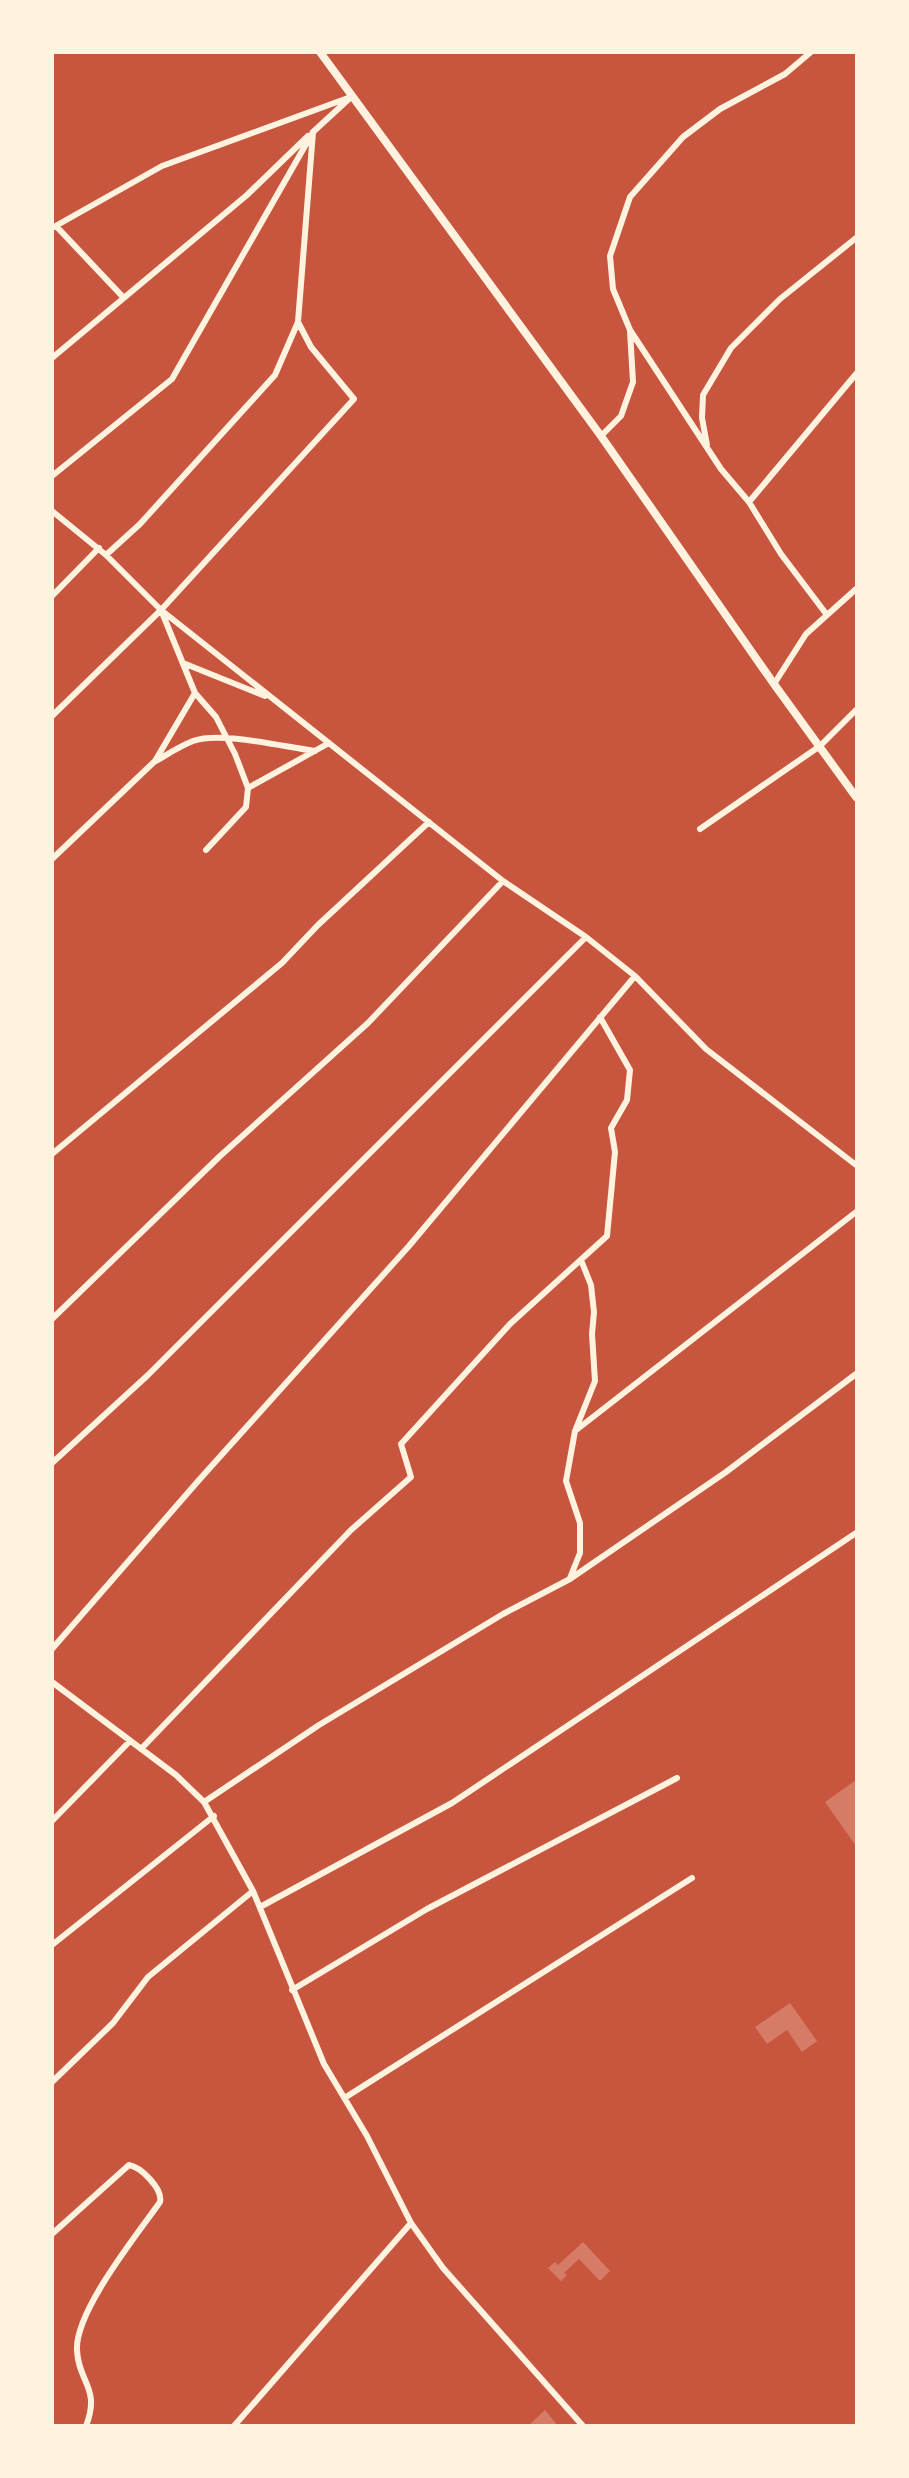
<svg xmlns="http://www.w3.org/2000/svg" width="909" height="2478" viewBox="0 0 909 2478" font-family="'PT Sans Narrow',sans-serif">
	<rect width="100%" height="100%" fill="#c8553d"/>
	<path fill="#d67c66" d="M856 1780V1846L825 1802Z
		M790 2003 817 2041 802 2052 787 2030 767 2044 755 2027Z
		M583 2242 610 2271 600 2281 579 2259 564 2273 567 2275 561 2281 548 2268 555 2262 558 2265Z
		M545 2410 558 2426H528Z"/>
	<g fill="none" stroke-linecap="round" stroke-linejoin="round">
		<path stroke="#fff3e0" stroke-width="6" d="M811 52 785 74 720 109 683 137 630 197 610 256 613 289 630 330 721 469 749 502 781 554 827 615
			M56 226 123 297
			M52 228 162 166 348 98
			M52 358 247 195 308 136
			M601 436 621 416 633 382 630 331
			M707 445 702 418 703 395 731 348 780 299 856 238
			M52 476 172 379 313 132 351 97
			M749 502 856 374
			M52 511 106 555 161 610 195 693 216 717 235 754 248 788 246 807 206 850
			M106 555 140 524 275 375 298 322 313 132
			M52 596 99 548
			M161 610 503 881 586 937 635 976 706 1049 856 1165
			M183 663 265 696
			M774 684 806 634 856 589
			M52 716 161 610 354 399 311 347 298 322
			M156 761C168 754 180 746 193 741 221 731 284 747 315 751
			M248 788 329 743
			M700 829 820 746 856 710
			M52 859 155 761 195 693
			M52 1154 282 963 318 925 429 822
			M52 1319 219 1157 368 1023 503 881
			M575 1431 856 1212
			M52 1463 148 1375 586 937
			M570 1578 580 1553V1523L566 1481 575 1431 595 1381 592 1334 594 1312 591 1285 581 1260
			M52 1649 199 1480 409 1246 635 976
			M52 1682 176 1775 204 1802 253 1891 324 2064 367 2136 411 2223 443 2268 583 2426
			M141 1749 351 1530 411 1477 401 1444 510 1324 607 1236 615 1152 611 1128 627 1100 630 1070 600 1017
			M204 1802 319 1725 503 1614 570 1579 726 1472 856 1374
			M52 1821 130 1741
			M260 1907 452 1803 856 1533
			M52 1945 214 1816
			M292 1990 427 1909 677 1778
			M52 2082 113 2023 148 1977 253 1891
			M346 2097 692 1878
			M52 2234 129 2165C141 2167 163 2189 160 2202 137 2235 75 2311 77 2350 78 2382 101 2388 86 2426
			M234 2426 411 2223"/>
		<path stroke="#fff3e0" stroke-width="8" d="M320 52 601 436 774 684 856 797"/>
	</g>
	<rect width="909" height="2478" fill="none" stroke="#fff3e0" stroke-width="108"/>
</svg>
